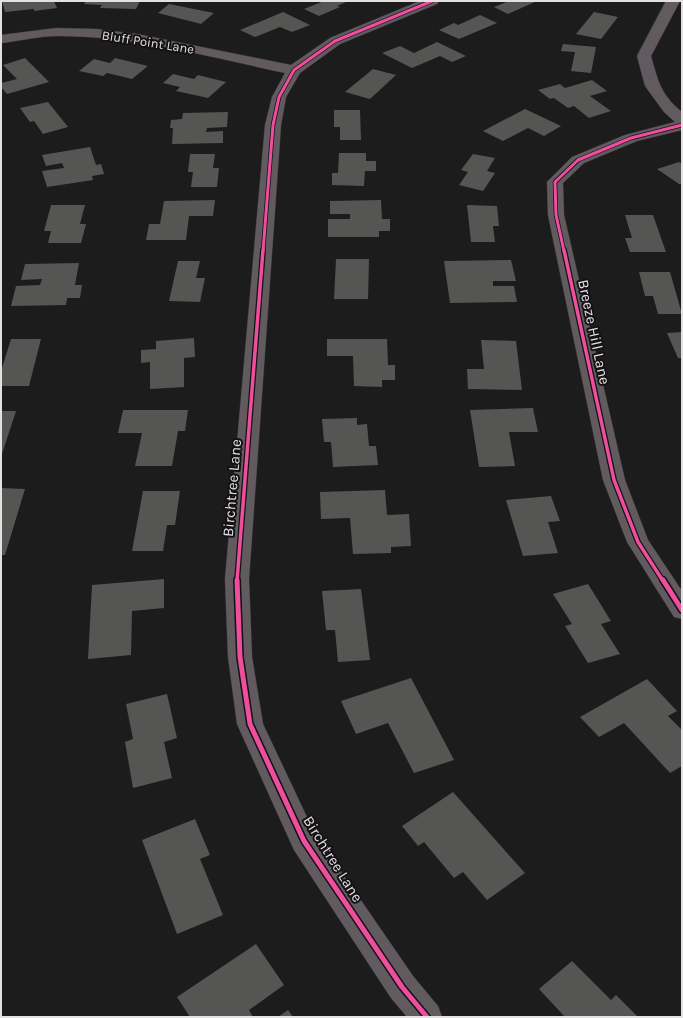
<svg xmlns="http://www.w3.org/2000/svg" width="683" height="1018" viewBox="0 0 683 1018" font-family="Karla,sans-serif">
	<rect width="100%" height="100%" fill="#1d1c1d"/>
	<path fill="#555554" d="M2 1H54L57 8 34 11V9L5 12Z
		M86 1H140L136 9 100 8 102 5 84 4Z
		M324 1H348L337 6 340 7 319 16 304 9Z
		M509 1H537L508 14 494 7Z
		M169 4 214 13 201 24 158 13Z
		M283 12 310 25 292 32 280 27 255 37 240 30Z
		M594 12 618 17 601 39 576 34Z
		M480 15 497 23 459 39 439 30 454 23 458 25Z
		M437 42 466 56 452 62 440 56 412 68 382 53 400 46 414 53Z
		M563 44 596 47 591 73 571 71 575 52 561 51Z
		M25 58 49 82 7 94 1 87V83L17 79 3 65Z
		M115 58 148 66 132 79 107 73 103 76 79 71 94 59 110 63Z
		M373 69 396 75 370 99 345 92Z
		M173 74 194 79 198 75 226 82 208 98 176 91 180 87 163 83Z
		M592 80 607 91 590 96 611 111 589 118 574 106 568 108 554 98 550 99 538 90 560 84 565 88Z
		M48 102 68 127 43 134 34 121 30 122 20 108Z
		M525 109 561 126 544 136 528 128 503 141 483 131Z
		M334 110H360L361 140H340V127H334Z
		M228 112 227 127 207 128 206 132 223 131V143L172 144 173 128H170L171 120 182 119 183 113Z
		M90 147 96 165 101 164 104 174 92 176 93 180 47 187 42 171 64 168 62 163 46 166 42 155Z
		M339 153H366V161H376V171H365L364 186 332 185V173H338Z
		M190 154H215L213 168H219L217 187H191L193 172H188Z
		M473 154 495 158 487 171 495 173 483 191 459 185 468 172 461 170Z
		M679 162 682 164V184H679L657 169Z
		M215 200 213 216H189L186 240H146L149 224H160L164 201Z
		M381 200 382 219H390V231H379V237H328V219H350V214H330V201Z
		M51 205H85L80 224H86L81 243H48L51 231H44Z
		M467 205 497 206 499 226H493L495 242H471Z
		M625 215H653L666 252H630L625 238H632Z
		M336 259H369L368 299H334Z
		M511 260 516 281H493V286H514L517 302 450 303 444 261Z
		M178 261H200L196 278H205L200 302 169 301Z
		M79 263 75 285H82L80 298H67L66 305 11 306 16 286 40 285 42 279 21 280 25 264Z
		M639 272H670L682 314H658L653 296H645Z
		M682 332V358H678L667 333Z
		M194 338 195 357 184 358V387L150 389V362L141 363V350L156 349V341Z
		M11 339H41L29 386H1V368H2Z
		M327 339H387L388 365H395V380H382V387L354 386 353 356H327Z
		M481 340 516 341 522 390 468 389 467 369H484Z
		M533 408 538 432H509L515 466 479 467 470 410Z
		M123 410H188L185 431H178L172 466H135L142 433H118Z
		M1 411H16L1 457Z
		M357 418V425L367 424 369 446H376L378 465 333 467 331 442H324L322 419Z
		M1 488 25 489 5 555H1Z
		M385 490 387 515 409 514 411 546 391 547V553L353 554 350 518 321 519 320 492Z
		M143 491H180L175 525H167L163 551H132Z
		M551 496 560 521 548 522 558 553 523 556 506 500Z
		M164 579V608L132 611 131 655 88 659 92 585Z
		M588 584 611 621 601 624 620 654 588 663 565 626 572 624 553 594Z
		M361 589 370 660 338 662 335 630H326L322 591Z
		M411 678 454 760 414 773 388 723 356 734 341 701Z
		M647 679 677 711 668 716 682 730V766L670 773 624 723 599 737 580 717Z
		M167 694 177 738 164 742 172 778 133 788 125 742 133 739 126 704Z
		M453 792 525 873 487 900 463 872 454 878 424 842 418 846 402 826Z
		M195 819 210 855 200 859 223 915 177 934 142 840Z
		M256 944 284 985 249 1010 253 1017H190L177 997Z
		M572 961 611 1000 616 995 638 1017H565L539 989Z
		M288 1010 293 1017H278Z"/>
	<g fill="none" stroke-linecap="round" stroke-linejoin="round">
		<g stroke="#393738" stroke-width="1">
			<path id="minor" d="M420 1H439L437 4 340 44 300 73 286 97 281 125 249 579 252 657 263 724 314 832 413 976 438 1006 442 1017H407L391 998 294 850 237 724 228 657 225 579 265 125 272 97 285 73C210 57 135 36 58 36 39 36 20 41 1 43V35L56 28 96 29 137 34 291 65 330 38Z
				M666 1H680L651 56C658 81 661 95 682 112V130L637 141 584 163 563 183 564 215 625 480 648 540 682 591V619L674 617 627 542 603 480 548 215 547 182 572 157 625 135 675 122 664 112 645 86 637 56Z"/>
		</g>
		<use href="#minor" fill="#615b5f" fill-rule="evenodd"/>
		<g stroke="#141214" stroke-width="4.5">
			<path id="cycleway-far2" d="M263 251 273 125 279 97 294 70 335 41 432 1
				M564 251 556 215 555 182 578 160 631 138 682 125"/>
		</g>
		<g stroke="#141214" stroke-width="6">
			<path id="cycleway-far1" d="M564 250 614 480 638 542 663 581
				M237 581 263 250"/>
		</g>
		<g stroke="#141214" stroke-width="8">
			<path id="cycleway" d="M237 580 240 657 250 724 304 841 402 987 427 1017
				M663 580 682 610"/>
		</g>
		<use href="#cycleway-far2" stroke="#ef4d9e" stroke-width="3"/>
		<use href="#cycleway-far1" stroke="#ef4d9e" stroke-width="3.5"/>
		<use href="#cycleway" stroke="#ef4d9e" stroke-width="5"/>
	</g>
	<g text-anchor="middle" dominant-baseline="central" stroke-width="4" stroke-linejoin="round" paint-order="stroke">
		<g font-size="13" fill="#e2e0e1" stroke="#141214">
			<text transform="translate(148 42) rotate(9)">Bluff Point Lane</text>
		</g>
		<g font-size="15" fill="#e2e0e1" stroke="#141214">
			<text transform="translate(594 332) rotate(78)">Breeze Hill Lane</text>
			<text transform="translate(232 488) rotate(-85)">Birchtree Lane</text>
			<text transform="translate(333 859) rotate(58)">Birchtree Lane</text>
		</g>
	</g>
	<rect width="683" height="1018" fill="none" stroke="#e2e0e1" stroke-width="4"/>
</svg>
